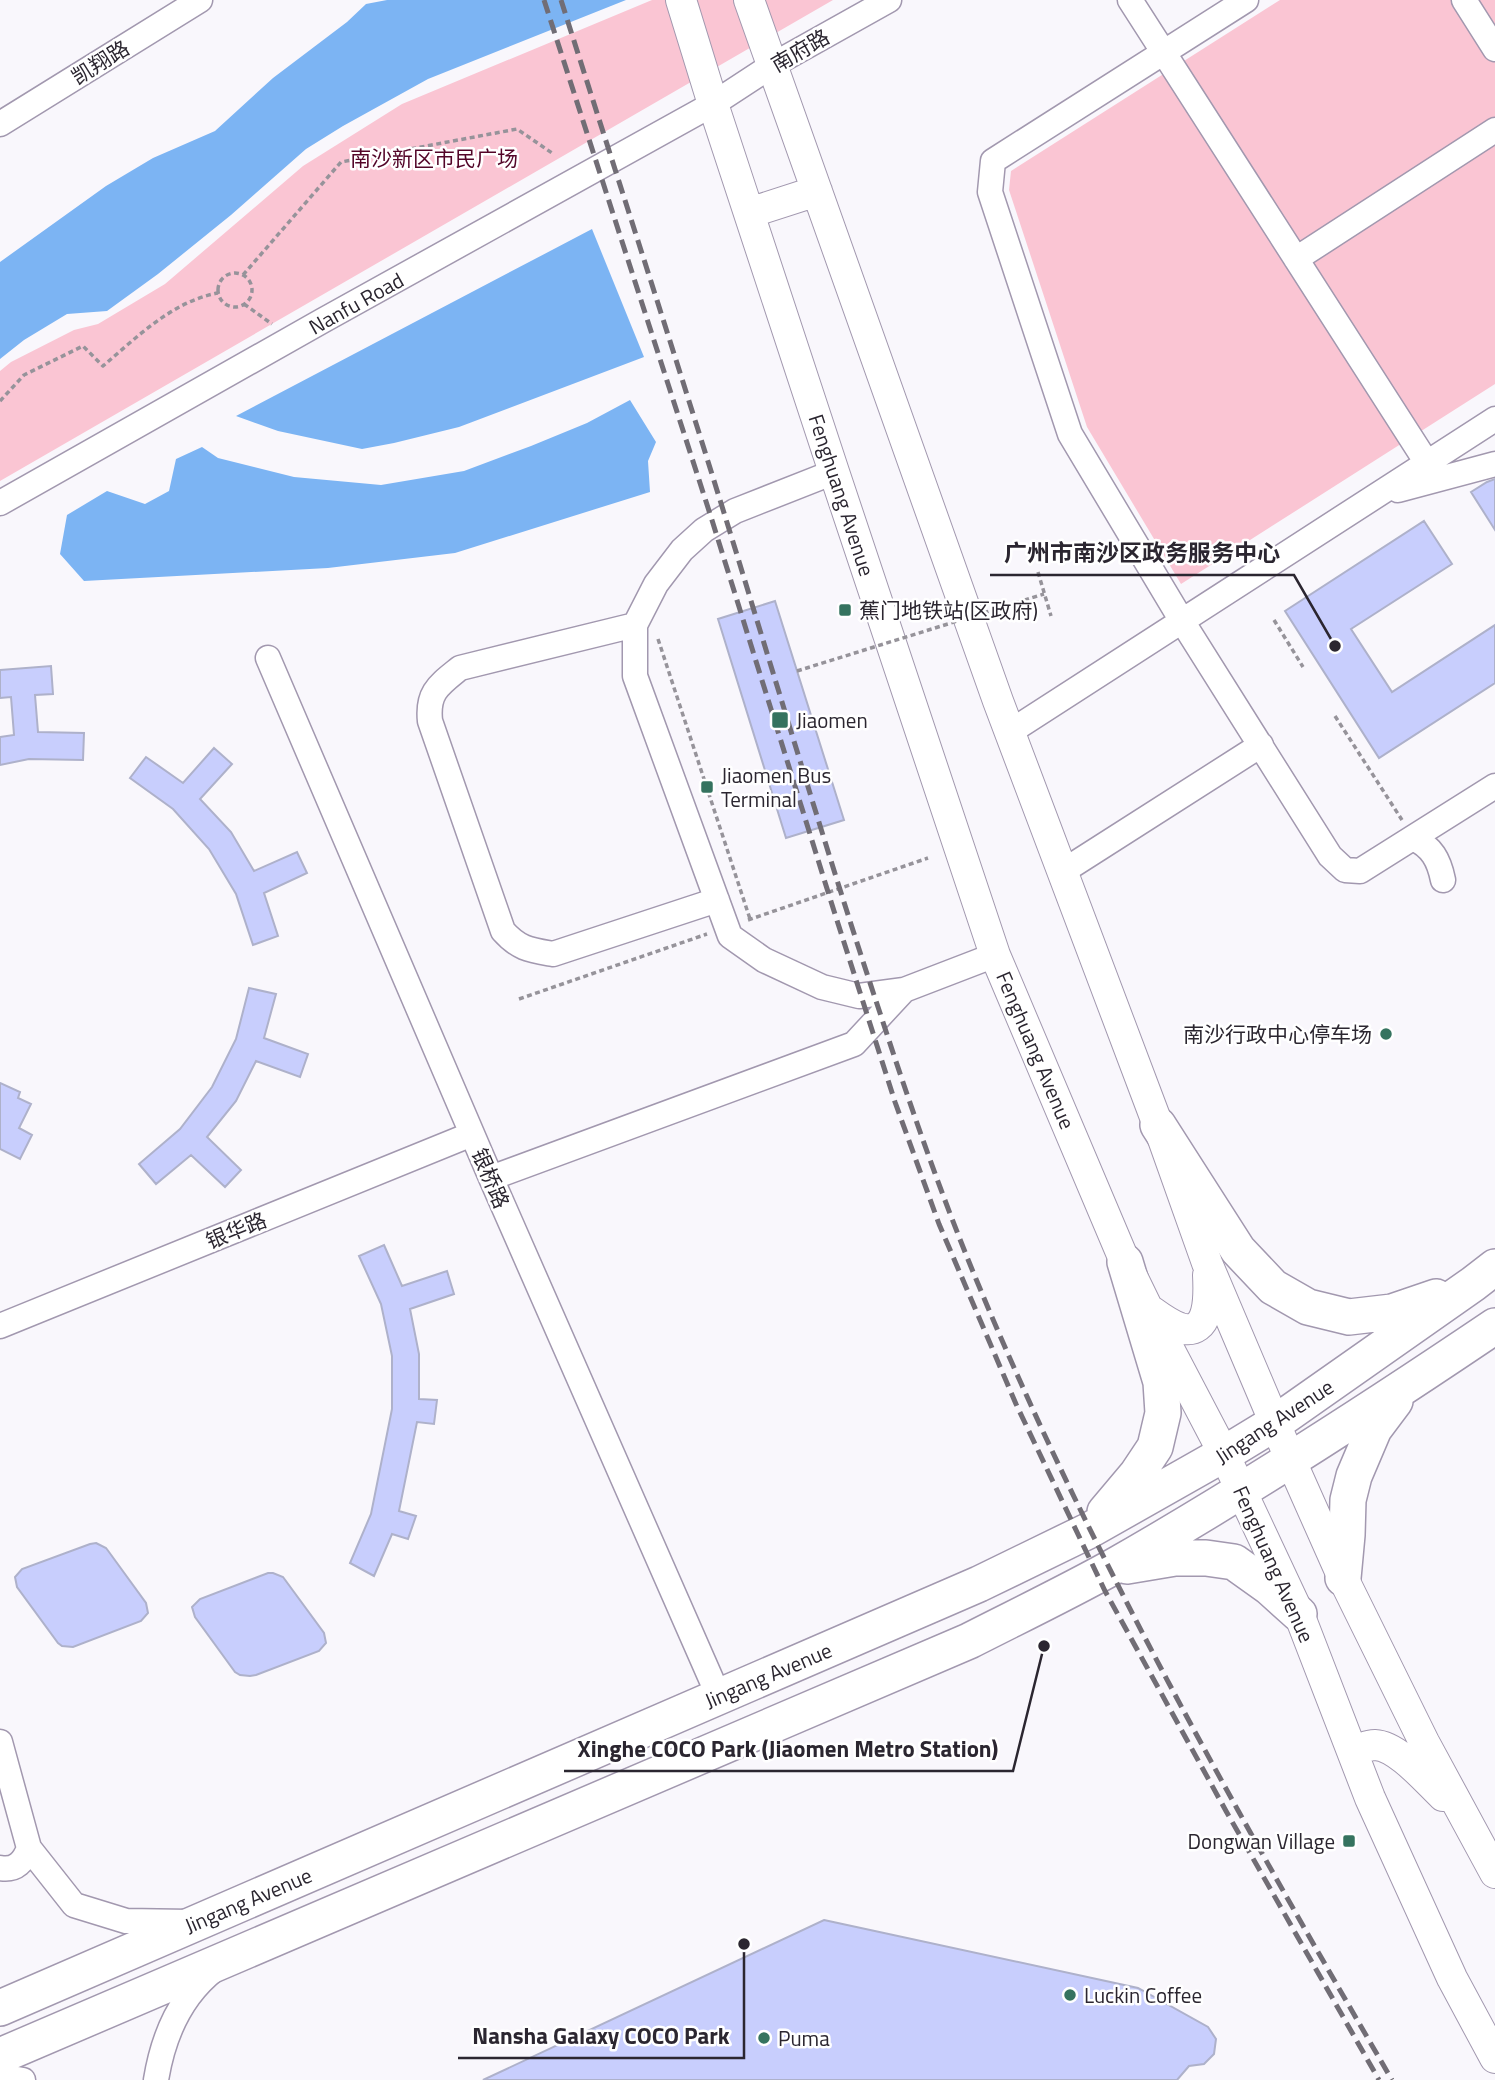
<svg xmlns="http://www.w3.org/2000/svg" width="1495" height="2080" viewBox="0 0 1495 2080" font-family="'Titillium Web','Noto Sans SC',sans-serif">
	<rect width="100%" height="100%" fill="#f9f7fc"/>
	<path fill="#fac5d3" d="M652 0H833L0 481V371L11 362 74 330 98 324 165 284 303 166 402 104Z
		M1280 0H1495V384L1181 584 1087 427 1009 190 1011 171Z"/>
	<path fill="#7cb4f3" d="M387 0H626L428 79 343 126 306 149 231 215 158 274 107 311 67 314 24 340 0 359V262L106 186 153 158 215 131 273 78 347 22 366 4Z
		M592 229 644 357 459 427 394 443 362 449 278 431 236 416Z
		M630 400 656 442 648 461 650 492 455 553 328 568 84 581 60 554 67 515 107 491 145 504 169 491 176 459 202 447 218 458 294 477 381 485 464 471 531 446 587 423Z"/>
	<path fill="#c8cefd" stroke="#aeb1ca" stroke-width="2" d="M1495 479V530L1471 492 1487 482Z
		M1424 521 1452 564 1351 629 1392 692 1495 625V683L1379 758 1285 611Z
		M775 601 844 820 786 838 718 619Z
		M51 666 53 694 35 695 38 732 84 733 83 760 29 759 0 765V737L14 735 11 697 0 698V670Z
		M214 748 232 764 200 799 231 832 254 871 297 852 307 873 264 893 278 936 253 945 236 894 209 849 173 809 130 778 146 757 183 783Z
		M249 988 276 994 264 1038 308 1054 300 1077 256 1061 236 1101 207 1137 241 1170 225 1187 191 1155 156 1184 139 1164 180 1129 212 1087 236 1039Z
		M0 1083 20 1092 18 1098 31 1104 19 1128 32 1135 20 1159 0 1149Z
		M384 1245 402 1286 447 1271 454 1294 410 1309 419 1354V1399L437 1400 434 1424 417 1422 399 1511 416 1516 408 1539 392 1534 374 1576 350 1563 371 1514 392 1409V1356L381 1304 359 1256Z
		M96 1543 106 1548 109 1552 146 1603 148 1613 141 1621 73 1647 62 1646 58 1643 17 1587 15 1577 22 1569 90 1544Z
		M268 1573H273L283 1577 324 1633 326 1643 319 1651 256 1675 250 1676 240 1675 235 1672 195 1617 192 1607 200 1599Z
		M824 1920 1138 1988 1208 2027 1216 2039 1214 2054 1204 2064 1189 2066 1177 2080H483Z"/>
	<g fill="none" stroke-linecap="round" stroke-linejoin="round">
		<g stroke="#a298af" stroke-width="27">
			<path id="minor" d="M1130 0 1427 463
				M1246 0 993 161 990 192 1070 434 1182 621 1330 856 1345 870 1360 871 1495 786
				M1464 0 1495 49
				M0 124 200 0
				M1296 259 1495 130
				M834 472 735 511 704 530 682 550 656 584 635 625V676L730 936 764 960 822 987 859 996 904 990 995 955
				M1398 490 1495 464
				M0 503 322 321 713 104 771 66 889 0
				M635 625 460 668C439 685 427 692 430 721L503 931C519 949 530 950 553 954L717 900
				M268 658 491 1178 719 1697
				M1010 732 1495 419
				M1413 838C1432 847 1439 860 1443 880
				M1062 872 1261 745
				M491 1178 854 1044 904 990
				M0 1326 472 1134
				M0 1742 29 1848 74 1905 126 1921 190 1922
				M0 1868C16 1871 24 1861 29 1848
				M0 2076 23 2080
				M156 2080C163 2037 179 1997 215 1969"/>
		</g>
		<g stroke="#a298af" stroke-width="32">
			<path id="major" d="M681 0 713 104 834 472 995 955 1125 1262 1147 1307 1224 1454 1299 1614 1370 1798 1452 1978 1495 2058
				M749 0 998 701 1158 1125 1207 1263 1291 1461 1343 1578 1424 1742 1495 1873
				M749 213 817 191
				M1147 1308C1157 1315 1168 1324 1180 1328 1211 1337 1209 1294 1208 1275
				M1353 1753C1360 1749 1367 1745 1375 1745 1398 1746 1427 1781 1443 1796"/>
		</g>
		<g stroke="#a298af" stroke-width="38">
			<path id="highway" d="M1158 1125 1238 1250 1273 1287 1308 1307 1349 1317 1392 1312 1436 1297
				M1105 1512 1137 1474 1155 1447 1163 1413 1161 1382 1125 1262
				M1127 1566 1175 1558H1206L1234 1562 1269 1587 1299 1614
				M1343 1578 1347 1535 1348 1500 1354 1476 1374 1429 1395 1401
				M0 2008 979 1584 1088 1531 1224 1454 1275 1423 1473 1284 1495 1267
				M0 2056 969 1641C1016 1617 1064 1594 1111 1568 1243 1493 1369 1411 1495 1326"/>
		</g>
		<path stroke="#96939a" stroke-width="3.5" stroke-dasharray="5 3.5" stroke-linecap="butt" d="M218 290a17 17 0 1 1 34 0a17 17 0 1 1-34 0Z
			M243 275 341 162 517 129 552 153
			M244 304 272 324
			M0 401 24 375 83 346 103 366C137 337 173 301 218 293
			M1038 572 1051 616
			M1274 620 1303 667
			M658 639 750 919
			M1335 716 1402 820
			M748 920 928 858
			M519 999 707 934"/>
		<use href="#minor" stroke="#fff" stroke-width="24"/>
		<use href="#major" stroke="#fff" stroke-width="30"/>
		<use href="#highway" stroke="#fff" stroke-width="35"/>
		<path stroke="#716d75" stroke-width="5" stroke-dasharray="14 7" stroke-linecap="butt" d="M544 0 711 517 834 911 895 1102 939 1224 1016 1404 1105 1591 1226 1811 1379 2080
			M561 0C626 205 693 409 755 614 796 747 836 881 880 1013 909 1102 940 1192 976 1279 1091 1557 1241 1820 1392 2080"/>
		<path stroke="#96939a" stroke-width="3.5" stroke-dasharray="5 3.5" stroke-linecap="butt" d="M797 671 1044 594"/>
	</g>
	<g fill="#35735f" stroke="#fff" stroke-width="2.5">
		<rect x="838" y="603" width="14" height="14" rx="3.5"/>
		<rect x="771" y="711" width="18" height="18" rx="3.5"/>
		<rect x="700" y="780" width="14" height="14" rx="3.5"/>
		<circle cx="1386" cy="1034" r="7"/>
		<rect x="1342" y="1834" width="14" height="14" rx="3.5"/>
		<circle cx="1070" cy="1995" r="7"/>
		<circle cx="764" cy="2038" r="7"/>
	</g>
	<g text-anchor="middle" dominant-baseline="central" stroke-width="5" stroke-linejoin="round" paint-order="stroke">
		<g font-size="21" fill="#2b2630" stroke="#fff">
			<text transform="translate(800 50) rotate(-30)">南府路</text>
			<text transform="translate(100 62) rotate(-32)">凯翔路</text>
			<text transform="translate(356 303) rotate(-29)">Nanfu Road</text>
			<text transform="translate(842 495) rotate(72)">Fenghuang Avenue</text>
			<text transform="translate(1036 1050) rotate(67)">Fenghuang Avenue</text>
			<text transform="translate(491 1178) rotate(67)">银桥路</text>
			<text transform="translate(236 1230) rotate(-22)">银华路</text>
			<text transform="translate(1274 1421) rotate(-33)">Jingang Avenue</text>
			<text transform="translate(1274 1564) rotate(66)">Fenghuang Avenue</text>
			<text transform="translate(768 1675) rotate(-23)">Jingang Avenue</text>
			<text transform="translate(248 1900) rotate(-23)">Jingang Avenue</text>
		</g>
		<g font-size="21" fill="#530528" stroke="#fff">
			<text x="434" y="158">南沙新区市民广场</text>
		</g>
		<g font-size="21" fill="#2b2630" stroke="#fff" text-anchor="start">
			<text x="859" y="610">蕉门地铁站(区政府)</text>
			<text x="796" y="720">Jiaomen</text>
			<text x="721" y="775">Jiaomen Bus<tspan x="721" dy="24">Terminal</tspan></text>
			<text x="1372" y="1034" text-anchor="end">南沙行政中心停车场</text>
			<text x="1335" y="1841" text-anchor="end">Dongwan Village</text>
			<text x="1084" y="1995">Luckin Coffee</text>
			<text x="778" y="2038">Puma</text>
		</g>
	</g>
	<path fill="none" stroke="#2b2630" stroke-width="2.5" d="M1335 646L1294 575H990M1044 1646L1013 1771H564M744 1944L744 2058H458"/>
	<g fill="#2b2630" stroke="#fff" stroke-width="2.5">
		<circle cx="1335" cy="646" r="7"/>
		<circle cx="1044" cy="1646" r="7"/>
		<circle cx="744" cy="1944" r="7"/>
	</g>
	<g font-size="23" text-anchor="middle" font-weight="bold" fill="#2b2630" stroke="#fff" stroke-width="5" stroke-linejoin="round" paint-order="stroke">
		<text x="1142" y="561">广州市南沙区政务服务中心</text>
		<text x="788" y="1757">Xinghe COCO Park (Jiaomen Metro Station)</text>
		<text x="601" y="2044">Nansha Galaxy COCO Park</text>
	</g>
</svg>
